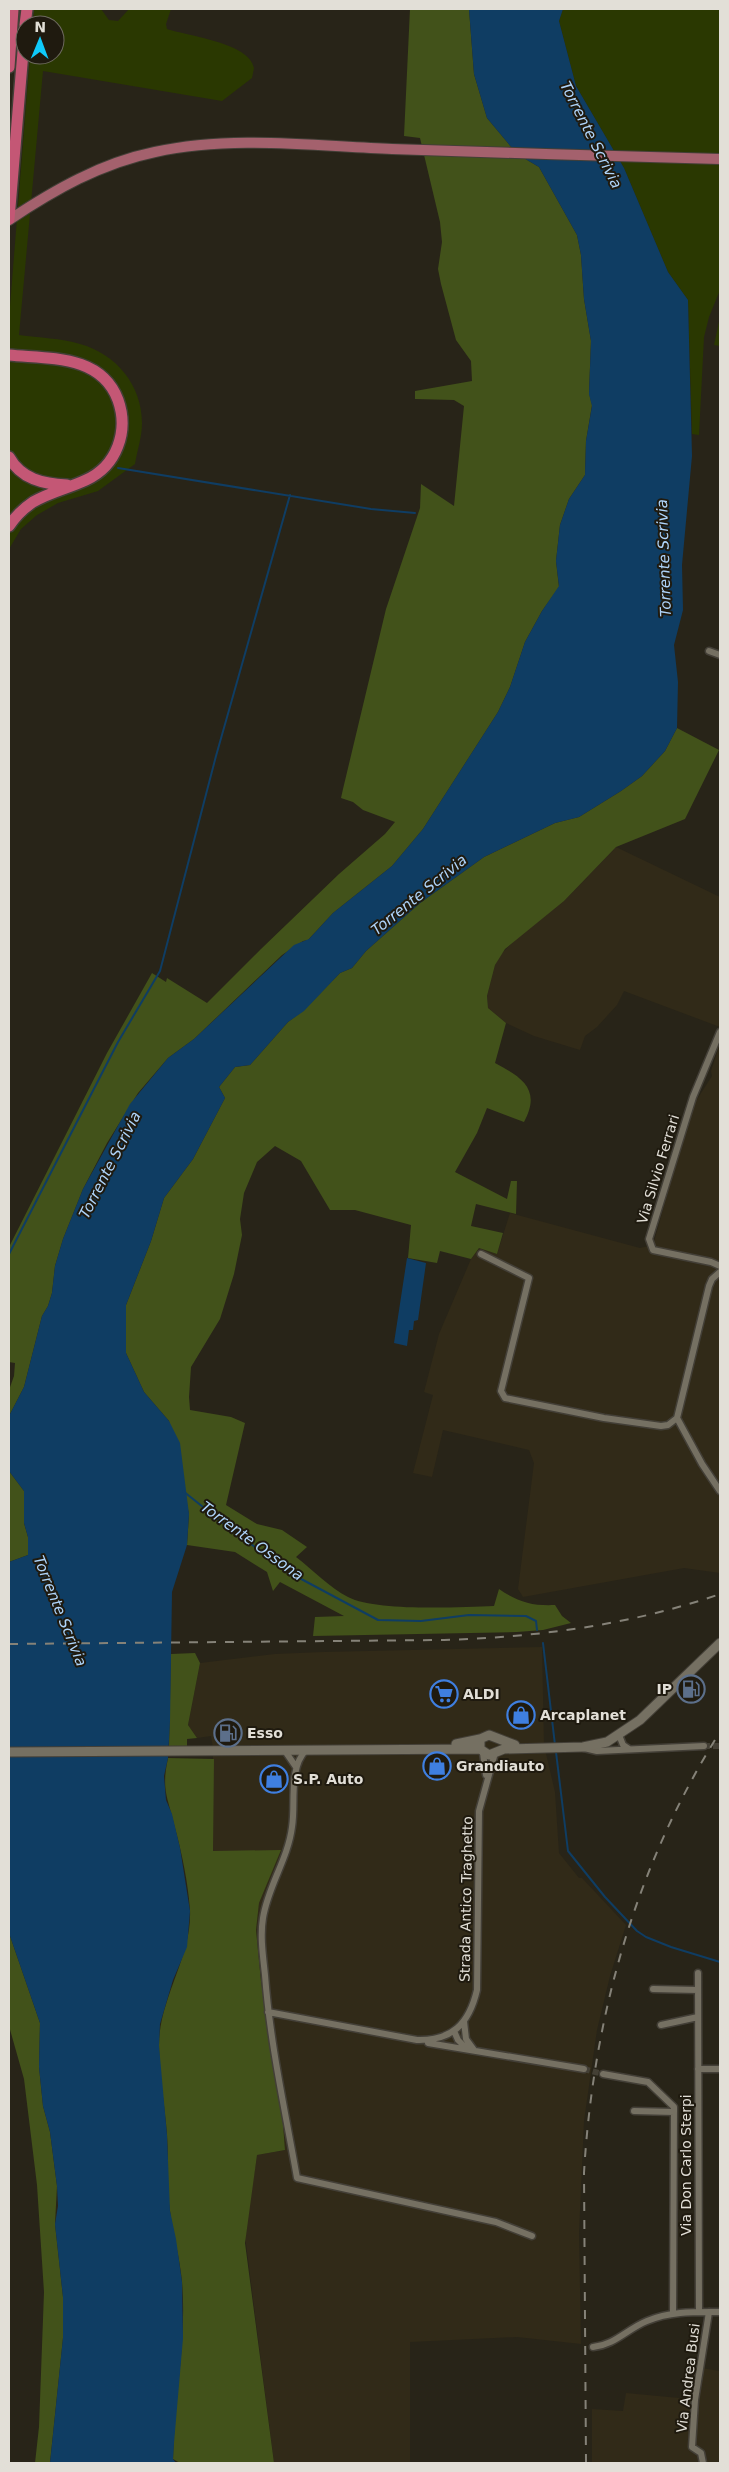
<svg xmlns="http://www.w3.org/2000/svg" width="729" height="2472" viewBox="0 0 729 2472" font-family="'DejaVu Sans',sans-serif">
	<rect width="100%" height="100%" fill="#282418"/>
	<path fill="#312a18" d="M616 847 720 897V1027L624 991 617 1005 597 1027 585 1036 580 1050 534 1036 506 1023 488 1008 487 996 495 965 499 956 517 938 564 901Z
		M720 1043V1573L684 1568 523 1597 518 1589 534 1463 529 1450 443 1430 432 1477 413 1473 433 1395 424 1392 439 1334 471 1259 479 1248 497 1254 510 1213 640 1248 653 1245 692 1107 712 1076 711 1071Z
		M542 1647 544 1745 555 1792 559 1853 579 1878H582L626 1925 610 1976 597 2030 584 2121 579 2233 581 2344 517 2337 410 2342V2463H274L245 2236 257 2155 285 2150 283 2124 261 1981 256 1930 259 1903 280 1851H213V1748L211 1736 197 1738 188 1725 200 1663 275 1654 324 1652Z
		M695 2367 720 2371V2463H592V2409L623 2411 626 2393 690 2399Z"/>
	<path fill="#2a3801" d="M34 9H101L109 20 118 21 129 9H171L166 24 167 29C188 36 250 43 254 68L252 78 222 101 43 71 19 335C39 338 61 338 80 344 116 354 142 385 142 423 142 437 137 451 135 464L98 491 58 503 37 515 21 529 9 549V530C21 519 33 506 48 499 59 494 70 492 81 488 112 478 121 453 128 423 119 407 110 382 98 368 84 351 30 352 9 350V319L30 55H55V25H33Z
		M563 9H720V290L709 317 704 337 699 435 692 434 688 300 668 272 624 168 576 86 559 21Z
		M720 317V346L714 345Z
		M9 362C31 363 56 362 77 368 152 391 111 513 32 472 23 468 11 461 9 449 7 441 9 431 9 423 9 403 9 382 9 362Z
		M9 465 53 488 9 519Z"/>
	<path fill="#42521a" d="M410 9H469L474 74 487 118 517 154 539 167 577 235 581 255 584 299 591 341 589 393 592 405 586 441 585 475 569 499 560 525 556 561 559 587 542 611 525 642 510 687 498 712 423 829 392 866 333 913 308 940 303 941 282 955 194 1039 168 1058 138 1093 107 1143 83 1189 63 1239 55 1266 52 1293 48 1306 42 1316 24 1387 9 1416V1390L14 1376 15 1363 9 1362V1247L107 1053 152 973 166 982 167 978 207 1003 261 949 339 874 385 834 395 822 363 810 353 802 341 798 343 789 386 609 420 508 421 484 454 506 464 406 454 400 415 399V391L472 381 471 361 456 340 441 284 438 269 442 242 440 222 420 138 404 136Z
		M677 728 719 750 685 819 616 847 564 901 505 949 495 965 487 996 488 1008 506 1023 495 1063C521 1077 542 1089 524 1122L487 1108 477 1133 455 1172 507 1199 511 1181H517L516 1214 476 1204 471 1226 503 1233 497 1254 479 1248 471 1259 440 1251 437 1263 408 1258 411 1225 355 1210H330L301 1161 275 1146 257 1162 244 1193 240 1219 242 1235 234 1274 220 1319 191 1367 189 1397 190 1410 231 1417 245 1423 226 1505 257 1524 282 1530 307 1547 296 1557C313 1570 330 1588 348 1597 377 1612 460 1607 494 1606L499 1589C518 1602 532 1606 555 1605L562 1616 571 1623 543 1630 517 1632 313 1636 315 1617 344 1616 280 1582 273 1591 267 1572 235 1552 187 1545 189 1514 169 1421 144 1392 126 1353V1305L151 1241 164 1198 193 1159 225 1098 219 1087 235 1067 250 1065 288 1022 304 1010 340 973 352 968 366 951 420 903 484 857 555 823 579 817 621 791 642 776 665 751Z
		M9 1471 24 1491V1523L28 1537V1555L9 1562Z
		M195 1653 200 1663 188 1725 197 1738 187 1739V1747H169L171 1654Z
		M168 1758 214 1759 213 1851 281 1850 259 1903 256 1930 261 1981 283 2124 285 2150 257 2155 245 2243 274 2463H180L173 2459C174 2400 187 2341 182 2282 180 2258 173 2235 170 2211 166 2186 169 2160 167 2135 165 2106 159 2075 159 2045 159 1998 192 1957 190 1910 188 1882 182 1854 175 1828 168 1797 161 1791 168 1758Z
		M9 1933 40 2023 39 2067 43 2106 50 2132 57 2186 55 2224 63 2297V2338L50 2463H35L39 2427 44 2292 37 2185 24 2079 9 2026Z"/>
	<path fill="#0f3d63" d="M469 9H563L559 21 576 86 624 168 668 272 688 300 692 456 682 565 683 610 674 645 678 682 677 728 665 751 642 776 621 791 579 817 555 823 484 857 420 903 366 951 352 968 340 973 304 1011 288 1022 250 1065 235 1067 219 1087 225 1098 193 1159 164 1198 151 1241 126 1305V1353L144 1392 169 1421 180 1443 189 1514 187 1545 172 1592 170 1721 168 1758 164 1776 166 1800 172 1814 180 1848 190 1911 187 1947 173 1980 160 2024 159 2046 167 2135 170 2211 176 2239 182 2282 183 2338 174 2443 173 2459 176 2463H50L63 2338V2297L55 2224 58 2206 57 2186 50 2132 43 2106 39 2067 40 2023 9 1933V1562L28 1555V1537L24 1523V1491L9 1471V1416L24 1387 42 1316 48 1306 52 1293 55 1266 63 1239 83 1189 130 1104 168 1058 194 1039 294 945 309 939 333 913 392 866 423 829 498 712 510 687 525 642 542 611 559 586 556 561 560 525 569 499 585 475 586 441 592 406 589 394 591 341 584 299 581 255 577 235 539 167 517 154 487 118 474 74Z
		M407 1258 426 1263 418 1320 414 1321 413 1330H409L407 1346 394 1343Z"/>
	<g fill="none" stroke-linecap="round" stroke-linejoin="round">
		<path stroke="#0f3d63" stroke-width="2" d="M118 468 371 509 415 513
			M9 1254 118 1042 160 971 216 756 290 495
			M183 1491 228 1527 290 1573 378 1620 421 1621 469 1615 526 1616 536 1621 537 1630
			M543 1643 555 1745
			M556 1752 568 1851 605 1897 637 1931 646 1937 671 1947 720 1962"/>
		<path stroke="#444035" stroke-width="6" stroke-dasharray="6 3" stroke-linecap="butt" d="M704 1746H720
			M584 2069 603 2074"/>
		<g stroke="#433f37" stroke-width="9">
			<path id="street" d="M709 651 720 655
				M720 1032 693 1097 649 1239 653 1250 711 1262 720 1266
				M481 1254 529 1278 501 1391 505 1398 604 1418 661 1426 668 1425 677 1418 709 1286 712 1279 720 1272
				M677 1418 702 1464 720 1491
				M619 1735 623 1745 629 1749
				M584 1748 597 1751 704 1746
				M306 1750C288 1769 296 1803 292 1827 288 1859 268 1886 263 1918 260 1936 263 1956 265 1975 270 2043 285 2110 297 2178L496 2222 532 2236
				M285 1751 296 1767
				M483 1753 486 1775
				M698 1973 699 2312
				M653 1989 698 1990
				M268 2012 417 2040C452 2041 469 2024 477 1990L479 1811 495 1753
				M464 2021 466 2039 474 2050
				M661 2025 698 2017
				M454 2031 458 2040 466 2048
				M428 2043 584 2069
				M698 2069H720
				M603 2074 648 2082 674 2107 673 2313
				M634 2111 674 2112
				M593 2347C615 2345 627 2329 647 2321 671 2311 695 2312 720 2312
				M703 2463 701 2453 692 2447 695 2400 709 2312"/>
		</g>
		<g stroke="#433f37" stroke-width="11">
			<path id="secondary" d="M480 1739V1749L489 1755 504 1749 583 1747 607 1742 640 1720 720 1643
				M456 1744 480 1739 489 1735 515 1745
				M9 1752 480 1749"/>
		</g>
		<g stroke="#433f37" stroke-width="12">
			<path id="primary" d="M9 220C54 190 101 163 155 152 232 135 314 146 392 149 501 153 611 156 720 159"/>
		</g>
		<g stroke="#433f37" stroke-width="14">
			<path id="highway" d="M25 25 27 9
				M9 67 13 9
				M9 219 25 28
				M9 355C48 359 101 354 118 400 129 431 117 466 86 480 69 488 50 492 33 502 24 508 15 517 9 526
				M9 457C21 479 43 484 67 485"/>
		</g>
		<use href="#street" stroke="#757062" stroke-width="6"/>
		<use href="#secondary" stroke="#757062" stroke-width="9"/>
		<use href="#primary" stroke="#a4616d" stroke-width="10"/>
		<use href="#highway" stroke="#c45775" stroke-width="11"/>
		<path stroke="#858278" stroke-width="2" stroke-dasharray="9 9" stroke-linecap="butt" d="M9 1644 444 1640C538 1637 631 1625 720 1594
			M586 2463 584 2173C593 2017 636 1864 720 1732"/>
	</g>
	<defs>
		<g id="fuel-ring" transform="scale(1.4375)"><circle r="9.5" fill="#1f1a0f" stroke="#5c6f8a" stroke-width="1.5"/><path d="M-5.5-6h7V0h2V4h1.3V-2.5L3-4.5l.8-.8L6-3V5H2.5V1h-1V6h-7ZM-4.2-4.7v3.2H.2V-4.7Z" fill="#5c6f8a"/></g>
		<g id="supermarket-ring" transform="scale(1.4375)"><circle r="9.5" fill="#1f1a0f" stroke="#3f7fe0" stroke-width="1.5"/><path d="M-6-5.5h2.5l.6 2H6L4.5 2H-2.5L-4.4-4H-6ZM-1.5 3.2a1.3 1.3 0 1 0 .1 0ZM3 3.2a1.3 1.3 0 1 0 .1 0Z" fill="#3f7fe0"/></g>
		<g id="shop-ring" transform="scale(1.4375)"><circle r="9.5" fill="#1f1a0f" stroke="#3f7fe0" stroke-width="1.5"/><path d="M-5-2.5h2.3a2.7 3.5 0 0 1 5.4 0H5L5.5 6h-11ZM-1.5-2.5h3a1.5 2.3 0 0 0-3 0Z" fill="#3f7fe0"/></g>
	</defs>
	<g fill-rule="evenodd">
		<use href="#fuel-ring" x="691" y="1689"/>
		<use href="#supermarket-ring" x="444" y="1694"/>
		<use href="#shop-ring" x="521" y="1715"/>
		<use href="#fuel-ring" x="228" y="1733"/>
		<use href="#shop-ring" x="437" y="1766"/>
		<use href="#shop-ring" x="274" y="1779"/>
	</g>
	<g text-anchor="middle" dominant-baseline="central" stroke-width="4" stroke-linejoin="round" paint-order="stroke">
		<g font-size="14" fill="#e2dfd7" stroke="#1f1a0f">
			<text transform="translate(658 1169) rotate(-73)">Via Silvio Ferrari</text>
			<text transform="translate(466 1899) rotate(-89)">Strada Antico Traghetto</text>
			<text transform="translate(686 2165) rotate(-90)">Via Don Carlo Sterpi</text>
			<text transform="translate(688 2378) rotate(-83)">Via Andrea Busi</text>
		</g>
		<g font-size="14" font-weight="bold" fill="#e2dfd7" stroke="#1f1a0f" text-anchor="start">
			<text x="672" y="1689" text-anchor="end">IP</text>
			<text x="463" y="1694">ALDI</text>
			<text x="540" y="1715">Arcaplanet</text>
			<text x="247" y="1733">Esso</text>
			<text x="456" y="1766">Grandiauto</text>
			<text x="293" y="1779">S.P. Auto</text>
		</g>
		<g font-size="15" font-style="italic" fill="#aed4fa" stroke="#1f1a0f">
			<text transform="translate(591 135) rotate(63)">Torrente Scrivia</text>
			<text transform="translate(664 558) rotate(-92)">Torrente Scrivia</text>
			<text transform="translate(419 895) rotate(-39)">Torrente Scrivia</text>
			<text transform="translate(110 1165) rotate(-63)">Torrente Scrivia</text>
			<text transform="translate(252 1541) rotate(36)">Torrente Ossona</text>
			<text transform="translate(60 1611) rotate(68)">Torrente Scrivia</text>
		</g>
	</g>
	<rect width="729" height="2472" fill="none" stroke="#e2dfd7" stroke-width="20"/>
	<g transform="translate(40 40) rotate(1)"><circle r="24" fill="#1f1a0f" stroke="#6d695f"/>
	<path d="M0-4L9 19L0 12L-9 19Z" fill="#0fcafa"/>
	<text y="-8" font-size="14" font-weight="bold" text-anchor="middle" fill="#e2dfd7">N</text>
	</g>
</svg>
